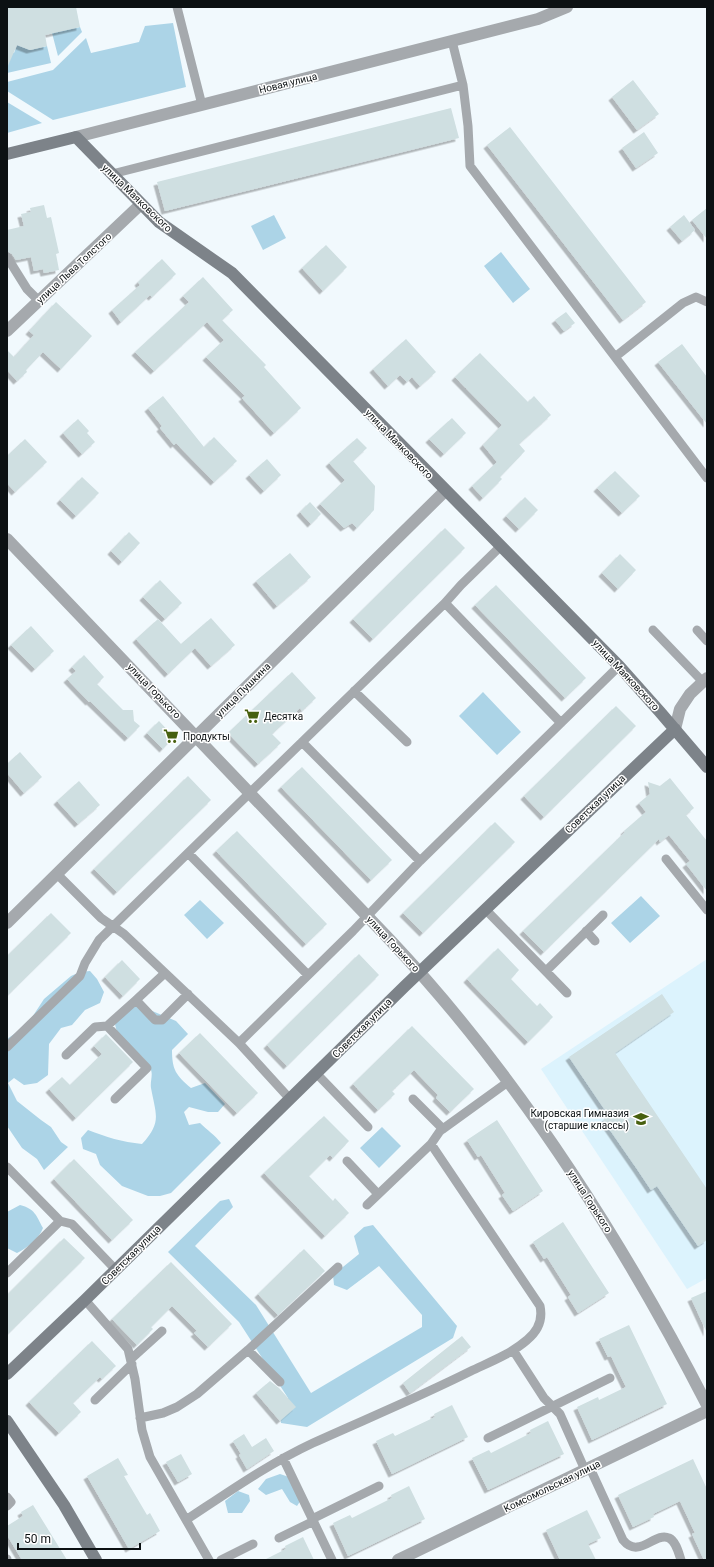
<svg xmlns="http://www.w3.org/2000/svg" width="714" height="1567" viewBox="0 0 714 1567" font-family="Roboto,sans-serif">
	<defs>
		<filter id="shadow"><feDropShadow dx="-3.5" dy="3.5" stdDeviation="0" flood-color="#0004"/></filter>
	</defs>
	<rect width="100%" height="100%" fill="#f1f9fd"/>
	<path fill="#dcf3fd" d="M707 959V1278L687 1289 541 1069Z"/>
	<path fill="#acd4e7" d="M173 23 186 87 53 120 7 91V82L53 70 86 38 91 53 139 42 145 26Z
		M80 27 82 32 58 56 52 33Z
		M17 45 30 50 47 46 51 63 7 73V49L14 53Z
		M7 102 42 123 7 133Z
		M274 215 286 238 263 250 251 226Z
		M501 252 530 289 513 303 484 266Z
		M483 692 521 732 497 755 459 716Z
		M641 896 660 916 630 943 611 923Z
		M200 900 224 923 207 939 184 915Z
		M90 971 97 979 104 992 100 1003 85 1010 72 1025 61 1028 49 1044 48 1075 37 1083 24 1085 14 1078 8 1083 17 1101 41 1120 51 1127 61 1142 68 1147 44 1170 37 1159 22 1148 7 1126V1039L27 1025 44 999 71 976 80 972Z
		M131 1002 176 1021 188 1034 172 1050C172 1070 176 1075 191 1088L205 1083 225 1104 218 1112H208L189 1107 184 1112 189 1125 200 1123C207 1130 215 1135 221 1143L171 1193 160 1196H148L122 1186 100 1165 96 1154 83 1149 81 1138 88 1130C106 1137 122 1142 142 1144 162 1122 156 1115 151 1088 150 1082 153 1075 151 1070 144 1049 113 1043 115 1019 116 1010 123 1006 131 1002Z
		M382 1127 401 1146 379 1168 360 1148Z
		M229 1199 233 1207 195 1246 256 1305 311 1393 422 1327V1315L379 1266 347 1290 334 1285 333 1275 359 1254 354 1236 364 1227 373 1225 457 1326 453 1338 307 1427 281 1423 279 1407 288 1398 239 1322 168 1252 220 1201Z
		M20 1205C35 1209 36 1215 43 1228 39 1239 27 1248 17 1253L7 1248V1212Z
		M280 1474 292 1478 301 1500 297 1506 290 1502 282 1489 266 1495 258 1489 266 1479Z
		M238 1491 249 1495 250 1501 242 1513H228L225 1501Z"/>
	<path fill="#cfdfe1" filter="url(#shadow)" d="M7 7H76L80 27 45 35 47 46 30 50 17 45 7 68Z
		M633 80 659 114 637 130 612 97Z
		M451 108 459 138 165 211 157 182Z
		M510 127 646 302 623 320 487 145Z
		M644 132 658 153 636 168 622 148Z
		M44 205 47 218 51 217 59 253 56 254 59 270 44 273 43 269 34 271 31 257 16 260 12 254 7 251V230L24 226 21 214 31 212 30 208Z
		M707 208V239L692 220Z
		M684 215 695 230 682 241 670 227Z
		M326 245 347 267 323 291 302 268Z
		M162 259 176 274 152 297 150 295 121 322 112 310 140 285 138 282Z
		M203 277 233 310 222 320 266 365 264 367 301 408 274 433 242 398 245 396 206 357 224 340 207 322 154 371 135 352 189 302 183 296Z
		M56 302 92 336 61 369 43 352 26 370 27 372 17 381 7 370V350L14 357 34 335 29 331Z
		M566 312 575 323 564 331 555 320Z
		M406 339 436 372 420 386 412 377 407 382 400 375 388 386 373 369Z
		M682 344 707 377V424L658 362Z
		M480 353 528 402 534 396 551 415 519 444 525 451 500 477 502 479 483 498 472 486 497 462 483 445 502 425 455 377Z
		M163 396 204 447 214 437 237 461 214 482 176 443 174 445 160 428 162 426 148 408Z
		M452 418 466 433 444 454 429 439Z
		M78 419 89 431 87 433 95 442 82 454 63 433Z
		M357 438 367 448 353 461 375 486 374 510 357 528 352 523 344 528 320 504 345 480 329 463Z
		M25 439 47 462 15 492 7 483V456Z
		M267 459 281 475 264 491 249 475Z
		M615 471 640 496 622 513 597 488Z
		M82 477 99 493 76 516 60 500Z
		M525 497 538 510 519 529 506 516Z
		M310 502 321 514 311 524 300 512Z
		M445 528 465 548 373 639 353 619Z
		M129 532 140 543 122 562 111 551Z
		M290 553 311 577 277 606 256 581Z
		M620 554 636 570 618 589 602 573Z
		M160 580 182 603 165 619 143 597Z
		M496 585 586 678 565 698 475 605Z
		M211 618 235 645 211 666 195 648 168 674 136 639 158 619 181 644Z
		M31 626 54 651 35 669 11 645Z
		M84 655 104 677 97 684 123 710H133L134 721 140 726 128 738 90 701 89 702 67 679 76 671 72 667Z
		M292 672 316 698 302 711 300 708 272 734 281 743 258 764 228 733Z
		M616 706 636 726 544 817 524 796Z
		M159 721 174 737 163 749 147 733Z
		M20 752 42 777 24 793 7 773V764Z
		M302 767 392 860 371 880 281 787Z
		M188 776 211 800 117 892 94 869Z
		M670 778 694 808 686 815 707 841V891L686 864 690 861 669 835 660 842 659 839 544 952 523 931 625 832 624 831 646 812 639 803 650 794 648 782 660 786Z
		M79 781 100 805 78 824 57 801Z
		M495 822 515 842 423 933 403 913Z
		M237 831 327 924 306 944 216 851Z
		M51 913 71 933 7 996V956Z
		M498 948 519 970 511 979 537 1006 540 1003 553 1017 528 1042 467 979Z
		M359 954 379 975 287 1066 267 1045Z
		M122 960 140 979 123 996 105 977Z
		M662 994 674 1012 615 1053 707 1189V1240L698 1246 657 1186 651 1190 637 1169 603 1120 609 1116 569 1057Z
		M412 1026 474 1089 450 1112 436 1098 438 1095 414 1070 392 1091 395 1094 378 1110 353 1084Z
		M200 1033 258 1093 237 1113 179 1053Z
		M106 1034 133 1062 76 1118 49 1089 62 1077 70 1085 102 1054 94 1046Z
		M324 1116 349 1141 333 1158 330 1155 309 1176 333 1201 335 1198 349 1213 325 1236 264 1173Z
		M497 1120 543 1191 513 1211 502 1195 505 1193 481 1155 478 1157 467 1140Z
		M74 1159 133 1220 112 1240 54 1179Z
		M563 1222 609 1293 578 1313 568 1297 571 1295 547 1257 544 1259 533 1242Z
		M64 1238 85 1258 7 1335V1295Z
		M304 1249 325 1271 278 1315 258 1294Z
		M171 1262 232 1324 208 1347 194 1333 197 1331 172 1306 151 1327 153 1329 137 1345 112 1319Z
		M707 1291V1333L691 1298Z
		M629 1325 667 1404 592 1440 577 1407 598 1397 599 1400 626 1387 611 1356 608 1357 599 1339Z
		M462 1336 471 1347 410 1393 403 1383Z
		M92 1341 116 1366 102 1379 100 1377 73 1403 81 1412 59 1433 29 1402Z
		M270 1381 279 1388 296 1407 280 1421 256 1393Z
		M452 1405 468 1437 392 1474 376 1441 393 1433 395 1436 435 1417 434 1414Z
		M548 1421 564 1454 488 1490 472 1458 489 1450 491 1453 531 1433 530 1430Z
		M244 1434 252 1447 266 1438 274 1451 247 1469 239 1455 241 1454 233 1441Z
		M181 1454 192 1474 178 1482 166 1462Z
		M118 1458 128 1475 124 1476 147 1515 150 1513 160 1531 129 1549 87 1476Z
		M693 1459 707 1489V1560H704L692 1534 695 1533 680 1501 653 1514 654 1517 633 1527 618 1495Z
		M409 1486 425 1519 348 1556 333 1523 350 1515 352 1518 392 1498 391 1495Z
		M33 1505 67 1560H22L7 1535V1526L23 1516 21 1512Z
		M587 1510 601 1538 588 1544 596 1560H560L546 1530Z
		M303 1537 314 1560H264L286 1549 285 1546Z"/>
	<g fill="none" stroke-linecap="round" stroke-linejoin="round">
		<path stroke="#a5a9ad" stroke-width="9" d="M177 7 202 105
			M452 41 463 85 468 126 470 166 707 478
			M112 174 463 85
			M7 257 27 289 39 301
			M615 357 683 303 696 297 707 302
			M445 603 561 723
			M653 630 703 682
			M697 630 707 641
			M354 691 407 742
			M302 742 420 861
			M666 859 707 910
			M57 874 101 918 124 934 239 1043 290 1099
			M485 909 567 993
			M586 931 595 941
			M546 971 603 915
			M165 973 136 1000 155 1020H162L188 994
			M308 975 188 853 445 603 461 585 501 546
			M107 1026 147 1068 115 1099
			M239 1043 353 931 420 861 619 666
			M7 1047 80 976 85 963 99 940 188 853
			M66 1055 95 1027 107 1026 136 1000
			M316 1073 368 1127
			M413 1099 443 1129
			M347 1161 378 1194
			M7 1167 60 1221 72 1224 116 1270
			M367 1205 431 1144 440 1131 508 1082
			M7 1273 60 1221
			M85 1300 128 1349 135 1379 142 1430 150 1457 209 1560
			M248 1350 280 1382
			M513 1350 544 1398 560 1414 585 1470
			M131 1359 162 1331
			M95 1400 132 1364
			M140 1418 163 1413 177 1407 197 1394 248 1350 338 1267
			M488 1438 610 1378
			M283 1458 332 1560
			M590 1468 623 1540C639 1560 655 1531 669 1538 676 1541 679 1554 681 1560
			M7 1497 11 1502 7 1506
			M312 1519 379 1486
			M186 1520C227 1493 268 1464 313 1443 366 1419 419 1397 471 1371 490 1362 511 1354 527 1340 538 1331 543 1320 540 1306L431 1144
			M279 1538 314 1521
			M7 1559V1560
			M221 1560 253 1544"/>
		<path stroke="#a5a9ad" stroke-width="12" d="M76 137 538 19 567 7
			M7 331 141 204
			M7 539 390 940C519 1077 621 1238 707 1405
			M675 729 680 709 690 694 707 678
			M7 923 445 491
			M398 1560 707 1411"/>
		<path stroke="#7d8389" stroke-width="12" d="M7 154 76 137 159 222 232 273 619 666 660 712 707 767
			M7 1374 85 1300 405 986 675 729
			M7 1421 64 1505 96 1560"/>
	</g>
	<defs>
		<g id="supermarket-bare" transform="scale(1.2)"><path d="M-6-5.5h2.5l.6 2H6L4.5 2H-2.5L-4.4-4H-6ZM-1.5 3.2a1.3 1.3 0 1 0 .1 0ZM3 3.2a1.3 1.3 0 1 0 .1 0Z" fill="#47600f" stroke="#fff" stroke-width="2.5" paint-order="stroke"/></g>
		<g id="school-bare" transform="scale(1.2)"><path d="M0-5L7-2L0 1L-7-2ZM-4 1L0 2.5L4 1V4Q0 6-4 4Z" fill="#47600f" stroke="#fff" stroke-width="2.5" paint-order="stroke"/></g>
	</defs>
	<g fill-rule="evenodd">
		<use href="#supermarket-bare" x="252" y="716"/>
		<use href="#supermarket-bare" x="171" y="736"/>
		<use href="#school-bare" x="641" y="1119"/>
	</g>
	<g text-anchor="middle" dominant-baseline="central" stroke-width="3" stroke-linejoin="round" paint-order="stroke">
		<g font-size="10" fill="#0c1113" stroke="#fff">
			<text transform="translate(288 83) rotate(-14)">Новая улица</text>
			<text transform="translate(137 198) rotate(44)">улица Маяковского</text>
			<text transform="translate(74 268) rotate(-43)">улица Льва Толстого</text>
			<text transform="translate(399 444) rotate(46)">улица Маяковского</text>
			<text transform="translate(626 675) rotate(47)">улица Маяковского</text>
			<text transform="translate(243 690) rotate(-45)">улица Пушкина</text>
			<text transform="translate(154 691) rotate(46)">улица Горького</text>
			<text transform="translate(595 804) rotate(-44)">Советская улица</text>
			<text transform="translate(393 944) rotate(47)">улица Горького</text>
			<text transform="translate(362 1028) rotate(-45)">Советская улица</text>
			<text transform="translate(590 1201) rotate(57)">улица Горького</text>
			<text transform="translate(131 1255) rotate(-45)">Советская улица</text>
			<text transform="translate(552 1486) rotate(-26)">Комсомольская улица</text>
		</g>
		<g font-size="10" fill="#0c1113" stroke="#fff" text-anchor="start">
			<text x="264" y="716">Десятка</text>
			<text x="183" y="736">Продукты</text>
			<text x="629" y="1113" text-anchor="end">Кировская Гимназия<tspan x="629" dy="12">(старшие классы)</tspan></text>
		</g>
	</g>
	<rect width="714" height="1567" fill="none" stroke="#0c1113" stroke-width="16"/>
	<path d="M18 1543v6h122v-6" fill="none" stroke="#0c1113" stroke-width="2"/>
	<text x="24" y="1543" font-size="12" fill="#0c1113" stroke="#ffffff" stroke-width="3" paint-order="stroke">50 m</text>
</svg>
